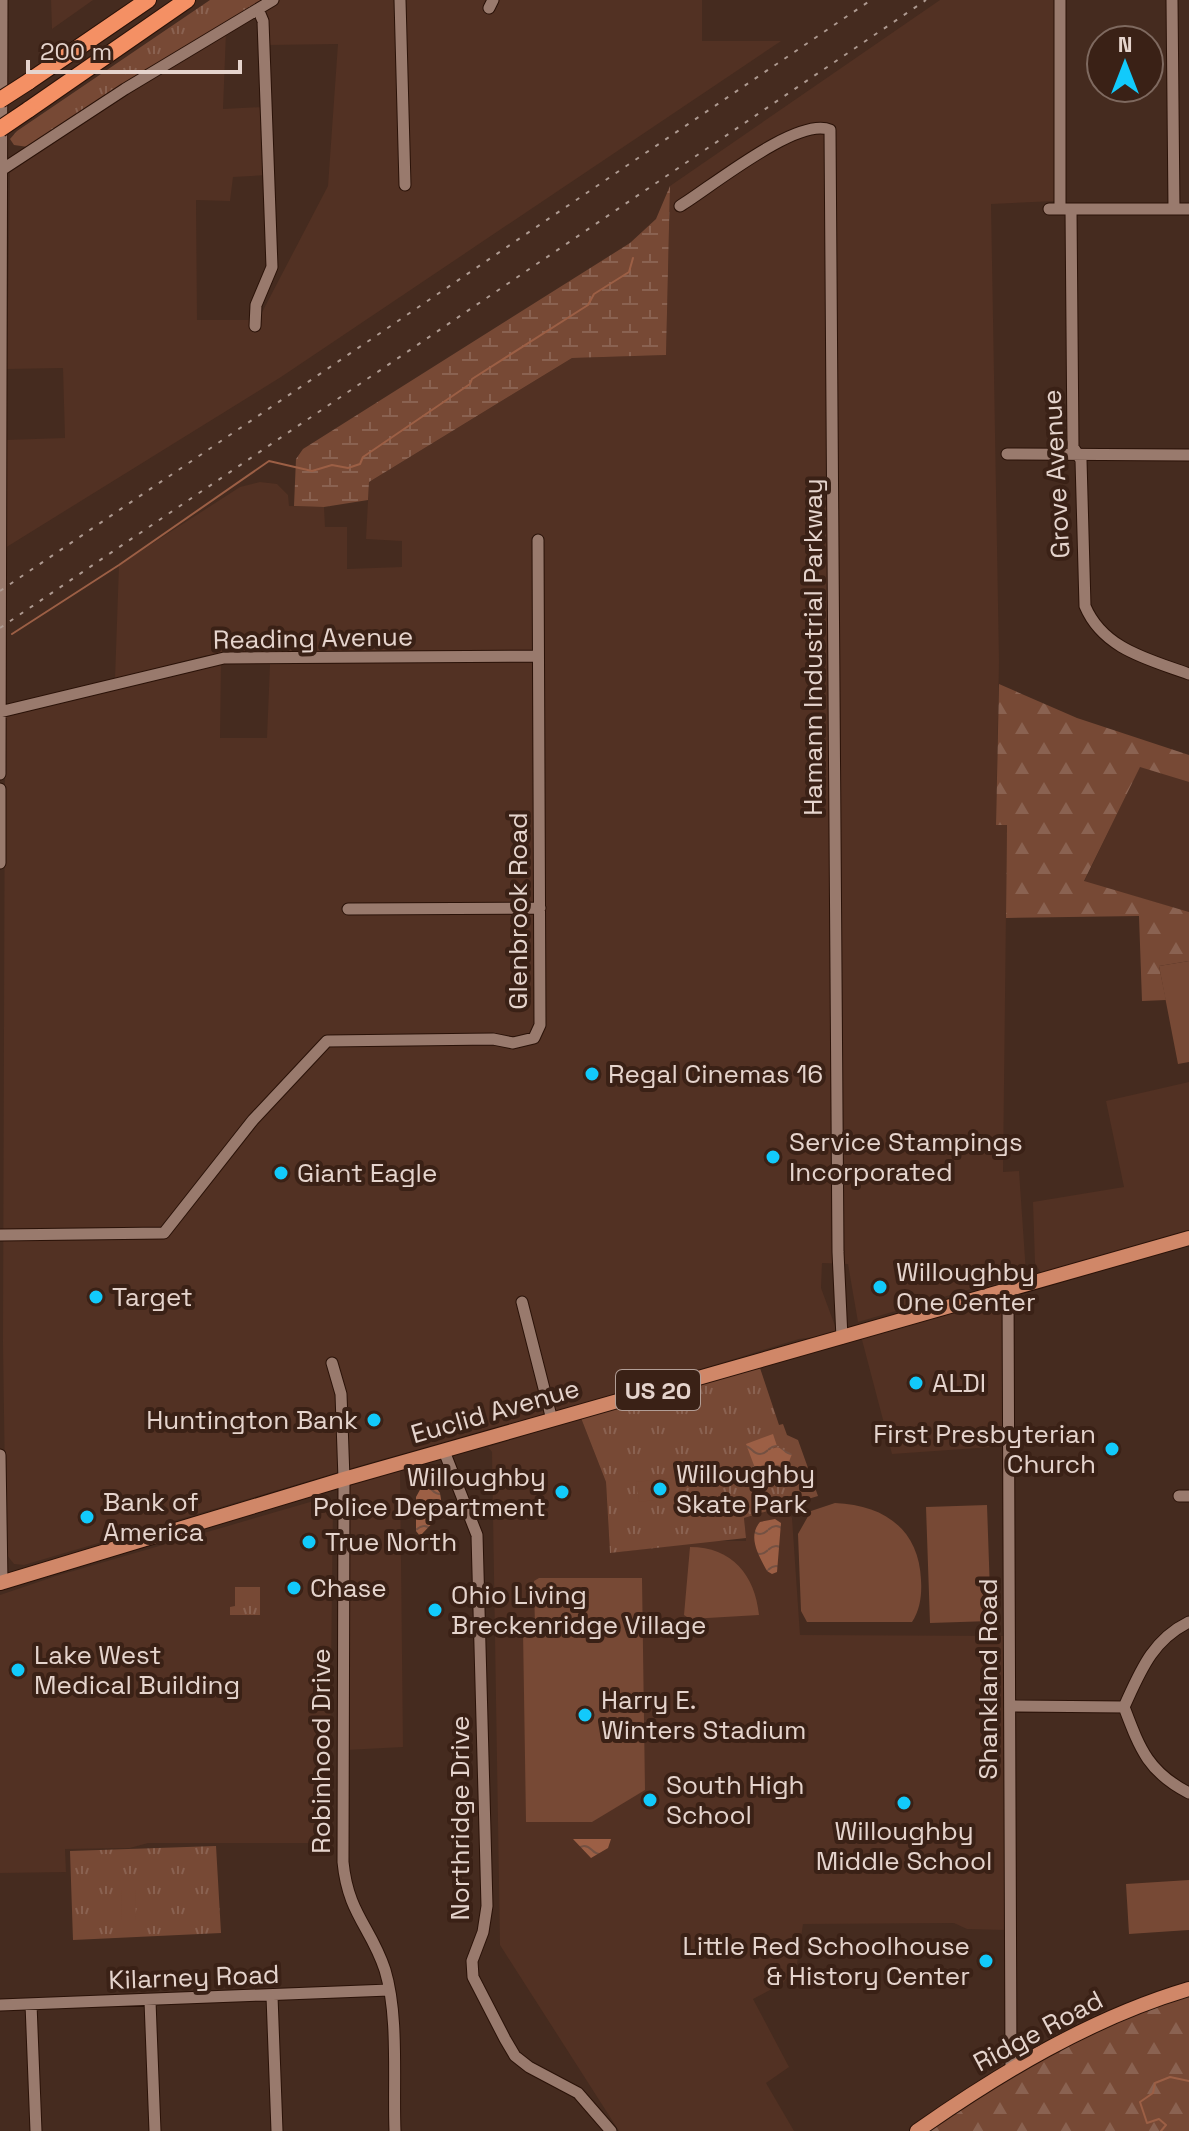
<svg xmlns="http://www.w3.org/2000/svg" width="1189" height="2131" viewBox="0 0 1189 2131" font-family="'Space Grotesk',sans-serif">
	<defs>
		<pattern id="grass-tufts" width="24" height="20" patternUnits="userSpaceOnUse" patternTransform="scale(2)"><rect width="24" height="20" fill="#774935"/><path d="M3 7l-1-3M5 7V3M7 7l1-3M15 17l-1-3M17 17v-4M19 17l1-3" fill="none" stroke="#8a6251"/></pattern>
		<pattern id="forest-firs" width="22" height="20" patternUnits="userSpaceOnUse" patternTransform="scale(2)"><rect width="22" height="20" fill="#774935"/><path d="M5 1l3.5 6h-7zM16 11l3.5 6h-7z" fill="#8a6251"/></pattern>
		<pattern id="wetland-marsh" width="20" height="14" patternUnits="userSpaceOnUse" patternTransform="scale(2)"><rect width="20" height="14" fill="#774935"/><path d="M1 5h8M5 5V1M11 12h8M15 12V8" fill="none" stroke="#8a6251"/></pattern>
		<pattern id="water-waves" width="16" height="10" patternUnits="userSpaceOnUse" patternTransform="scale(2)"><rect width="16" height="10" fill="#9c5f45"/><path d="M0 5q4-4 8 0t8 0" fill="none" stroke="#755142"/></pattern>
	</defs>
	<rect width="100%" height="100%" fill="#452b1f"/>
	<path fill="#523123" d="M51 0H93L52 29Z
		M278 0H396L399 41 407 42 405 0H702V41H781L281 377 5 548V440L65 438 63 368 7 369 10 170 226 32 223 109 263 107 267 175 233 177 230 201 196 200 197 320H258L328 186 338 44 267 45 262 10Z
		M940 0H1055V201L991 204 999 661 996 824H1007L1003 1172 1019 1171 1026 1273 858 1322 848 1264 822 1263 821 1288 838 1334 799 1339 538 1419 383 1459 24 1565 14 1564 6 1554 3 1342 5 715 221 663 220 738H267L270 664 491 661 388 652 207 655 115 679 119 565 240 487 260 482 277 484 288 495 289 506 324 507 325 527H347V569L402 567V541L366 539 369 482 572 358 666 355 670 186Z
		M1140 766 1189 782V912L1084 882Z
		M1189 1082V1234L1041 1273 1035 1263 1033 1202 1124 1187 1106 1101Z
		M1006 1294V1446L892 1454 861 1336Z
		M581 1418 606 1482 610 1553 709 1541H746L744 1518 784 1507 792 1518 800 1635 1005 1636V1930L967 1929 954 1923 803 1924 797 1964 783 1983 753 1999 789 2067 766 2083 794 2131H619L500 1945 492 1452 488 1447Z
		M400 1466 403 1747 346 1750 347 1481Z
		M324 1498 333 1504 329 1843H148L130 1848 65 1849 66 1872 0 1873V1595L56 1576Z"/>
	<path fill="url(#grass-tufts)" d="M210 0H264L28 147 14 145 10 139 17 131Z
		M759 1365 779 1425 783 1424 787 1435 798 1440 818 1496 744 1518 746 1538 610 1553 606 1482 581 1418Z
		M235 1587H260V1615H230V1607L235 1606Z
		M216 1846 221 1933 73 1940 70 1851Z"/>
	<path fill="url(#forest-firs)" d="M999 684 1077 718 1189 755V782L1140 767 1084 881 1189 912V961L1159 966 1166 1000 1142 1001 1139 916 1006 918 1007 825H996Z
		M1189 1989V2131H917L1011 2068Z"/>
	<path fill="url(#wetland-marsh)" d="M670 186 666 355 572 358 369 482 368 500 324 507 294 506 296 459 303 449 630 243 656 219Z"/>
	<path fill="#774935" d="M1189 961V1062L1178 1064 1159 966Z
		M682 1477 684 1496 639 1502 636 1482Z
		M835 1503C884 1505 919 1529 921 1580 922 1595 920 1610 912 1622H807L801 1611 798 1534 811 1511Z
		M987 1505 991 1621 930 1623 926 1507Z
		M690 1547C732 1547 755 1575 759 1615L690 1619 684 1615Z
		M539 1578H642L645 1790 592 1822H526L523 1630 535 1629 534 1581Z
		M1189 1880V1930L1129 1934 1126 1884Z
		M121 1890H135L136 1920H122Z"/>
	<path fill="url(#water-waves)" d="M773 1434 777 1446 765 1451 778 1447 792 1454 786 1469 769 1463 755 1468 746 1444Z
		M434 1485 440 1493 443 1512 420 1536 416 1531V1497L422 1486Z
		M775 1519 781 1523 777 1572 772 1574 767 1571C759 1556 747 1537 760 1522Z
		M573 1839H611L608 1848 591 1858Z"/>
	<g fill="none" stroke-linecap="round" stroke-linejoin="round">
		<path stroke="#9c5f45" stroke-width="2" d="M12 634 119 565 269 461 312 471 332 465 348 468 360 464 363 457 470 384 472 379 588 305 594 294 629 272 633 258
			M1161 2131 1166 2125 1159 2119 1147 2123 1140 2102 1153 2093 1155 2083 1170 2077 1189 2081"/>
		<g stroke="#2a1208" stroke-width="13">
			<path id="minor" d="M400 0 405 185
				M1060 0V209
				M1172 0 1174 209
				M489 8 493 0
				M0 171 125 89 273 0
				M680 206C711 187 798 116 830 130L838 1252 842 1338
				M1049 209H1189
				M1071 209 1073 447 1081 460 1085 606C1103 649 1148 659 1189 674
				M255 326 256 305 272 267 263 21 258 9
				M1007 454 1189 455
				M0 712 224 658 538 656
				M0 774 2 0
				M0 789V863
				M348 909 540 908
				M0 1235 164 1233 253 1120 327 1041 493 1039 513 1043 534 1038 540 1025 538 540
				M1008 1289 1011 2068
				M522 1302 552 1420
				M332 1363 341 1394 344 1479 343 1862C348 1914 371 1927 385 1970 399 2016 393 2082 395 2131
				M444 1451 477 1535 487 1906 483 1932 472 1961 473 1977 505 2039 515 2056 529 2067 578 2093 611 2131
				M0 1455 2 1582
				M1179 1496H1189
				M1010 1706 1124 1707
				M1124 1707C1140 1749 1148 1772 1189 1793
				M1124 1707C1140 1672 1152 1640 1189 1622
				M272 1996 277 2131
				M150 2001 155 2131
				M31 2004 36 2131
				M0 2005 389 1990"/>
		</g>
		<g stroke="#2a1208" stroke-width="16">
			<path id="major" d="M0 1583 344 1479 1189 1238
				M917 2131C1000 2073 1091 2018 1189 1989"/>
		</g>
		<g stroke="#2a1208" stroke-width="18">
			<path id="highway" d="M28 82 148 0
				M28 110 187 0"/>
		</g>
		<use href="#minor" stroke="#997a6d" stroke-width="11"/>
		<use href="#major" stroke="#d08768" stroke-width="14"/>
		<use href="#highway" stroke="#f49064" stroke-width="16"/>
		<path stroke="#ad9990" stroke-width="2" stroke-dasharray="4 8" stroke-linecap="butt" d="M0 591 871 0
			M0 628 926 0"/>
		<g stroke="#2a1208" stroke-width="18" stroke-linecap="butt">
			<path id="highway-bridge" d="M0 100 28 82
				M0 129 28 110"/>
		</g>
		<use href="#highway-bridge" stroke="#f49064" stroke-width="16"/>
	</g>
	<g fill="#12cafb" stroke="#3a2116" stroke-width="3">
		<circle cx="592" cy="1074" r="8"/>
		<circle cx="773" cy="1157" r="8"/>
		<circle cx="281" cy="1173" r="8"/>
		<circle cx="880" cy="1287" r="8"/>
		<circle cx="96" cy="1297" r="8"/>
		<circle cx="916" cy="1383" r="8"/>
		<circle cx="374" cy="1420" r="8"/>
		<circle cx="1112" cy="1449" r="8"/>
		<circle cx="660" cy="1489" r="8"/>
		<circle cx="562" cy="1492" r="8"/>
		<circle cx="87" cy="1517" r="8"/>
		<circle cx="309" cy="1542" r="8"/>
		<circle cx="294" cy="1588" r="8"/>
		<circle cx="435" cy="1610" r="8"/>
		<circle cx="18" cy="1670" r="8"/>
		<circle cx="585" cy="1715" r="8"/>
		<circle cx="650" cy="1800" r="8"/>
		<circle cx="904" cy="1803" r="8"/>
		<circle cx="986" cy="1961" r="8"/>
	</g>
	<g text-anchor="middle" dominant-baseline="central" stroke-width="8" stroke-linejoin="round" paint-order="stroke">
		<rect fill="#3a2116" stroke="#b29e96" stroke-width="2" x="616" y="1370" width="84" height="40" rx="6"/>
		<g font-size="24" font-weight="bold" fill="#e5d4cd">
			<text x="658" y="1390">US 20</text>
		</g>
		<g font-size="26" fill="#e5d4cd" stroke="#3a2116">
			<text transform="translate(1056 474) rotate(-93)">Grove Avenue</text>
			<text transform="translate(313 638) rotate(-1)">Reading Avenue</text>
			<text transform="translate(813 647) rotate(-90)">Hamann Industrial Parkway</text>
			<text transform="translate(518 911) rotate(-90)">Glenbrook Road</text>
			<text transform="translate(495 1411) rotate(-16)">Euclid Avenue</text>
			<text transform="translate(988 1679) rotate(-90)">Shankland Road</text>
			<text transform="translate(321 1751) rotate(-90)">Robinhood Drive</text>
			<text transform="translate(460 1818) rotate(-90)">Northridge Drive</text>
			<text transform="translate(194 1977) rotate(-2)">Kilarney Road</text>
			<text transform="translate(1038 2031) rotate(-28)">Ridge Road</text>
		</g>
		<g font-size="26" fill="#e5d4cd" stroke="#3a2116" text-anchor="start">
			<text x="608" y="1074">Regal Cinemas 16</text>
			<text x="789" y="1142">Service Stampings<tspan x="789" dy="30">Incorporated</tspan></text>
			<text x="297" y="1173">Giant Eagle</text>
			<text x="896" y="1272">Willoughby<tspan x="896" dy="30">One Center</tspan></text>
			<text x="112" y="1297">Target</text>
			<text x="932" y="1383">ALDI</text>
			<text x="358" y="1420" text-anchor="end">Huntington Bank</text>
			<text x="1096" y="1434" text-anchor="end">First Presbyterian<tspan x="1096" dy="30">Church</tspan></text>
			<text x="676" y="1474">Willoughby<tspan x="676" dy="30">Skate Park</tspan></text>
			<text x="546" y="1477" text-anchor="end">Willoughby<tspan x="546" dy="30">Police Department</tspan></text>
			<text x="103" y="1502">Bank of<tspan x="103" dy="30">America</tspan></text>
			<text x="325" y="1542">True North</text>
			<text x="310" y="1588">Chase</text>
			<text x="451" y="1595">Ohio Living<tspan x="451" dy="30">Breckenridge Village</tspan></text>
			<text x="34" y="1655">Lake West<tspan x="34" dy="30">Medical Building</tspan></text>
			<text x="601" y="1700">Harry E.<tspan x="601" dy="30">Winters Stadium</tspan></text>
			<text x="666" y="1785">South High<tspan x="666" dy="30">School</tspan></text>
			<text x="904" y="1831" text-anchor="middle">Willoughby<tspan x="904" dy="30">Middle School</tspan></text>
			<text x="970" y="1946" text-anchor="end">Little Red Schoolhouse<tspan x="970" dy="30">&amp; History Center</tspan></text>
		</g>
	</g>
	<g transform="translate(1125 64)"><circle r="38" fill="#3a2116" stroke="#7e695f" stroke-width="2"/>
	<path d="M0-6L14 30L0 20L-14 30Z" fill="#12cafb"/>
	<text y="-12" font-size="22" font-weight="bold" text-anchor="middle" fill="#e5d4cd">N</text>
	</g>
	<path d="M28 60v12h212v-12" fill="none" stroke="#e5d4cd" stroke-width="4"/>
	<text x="40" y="60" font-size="24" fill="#e5d4cd" stroke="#3a2116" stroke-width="6" paint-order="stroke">200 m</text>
</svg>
